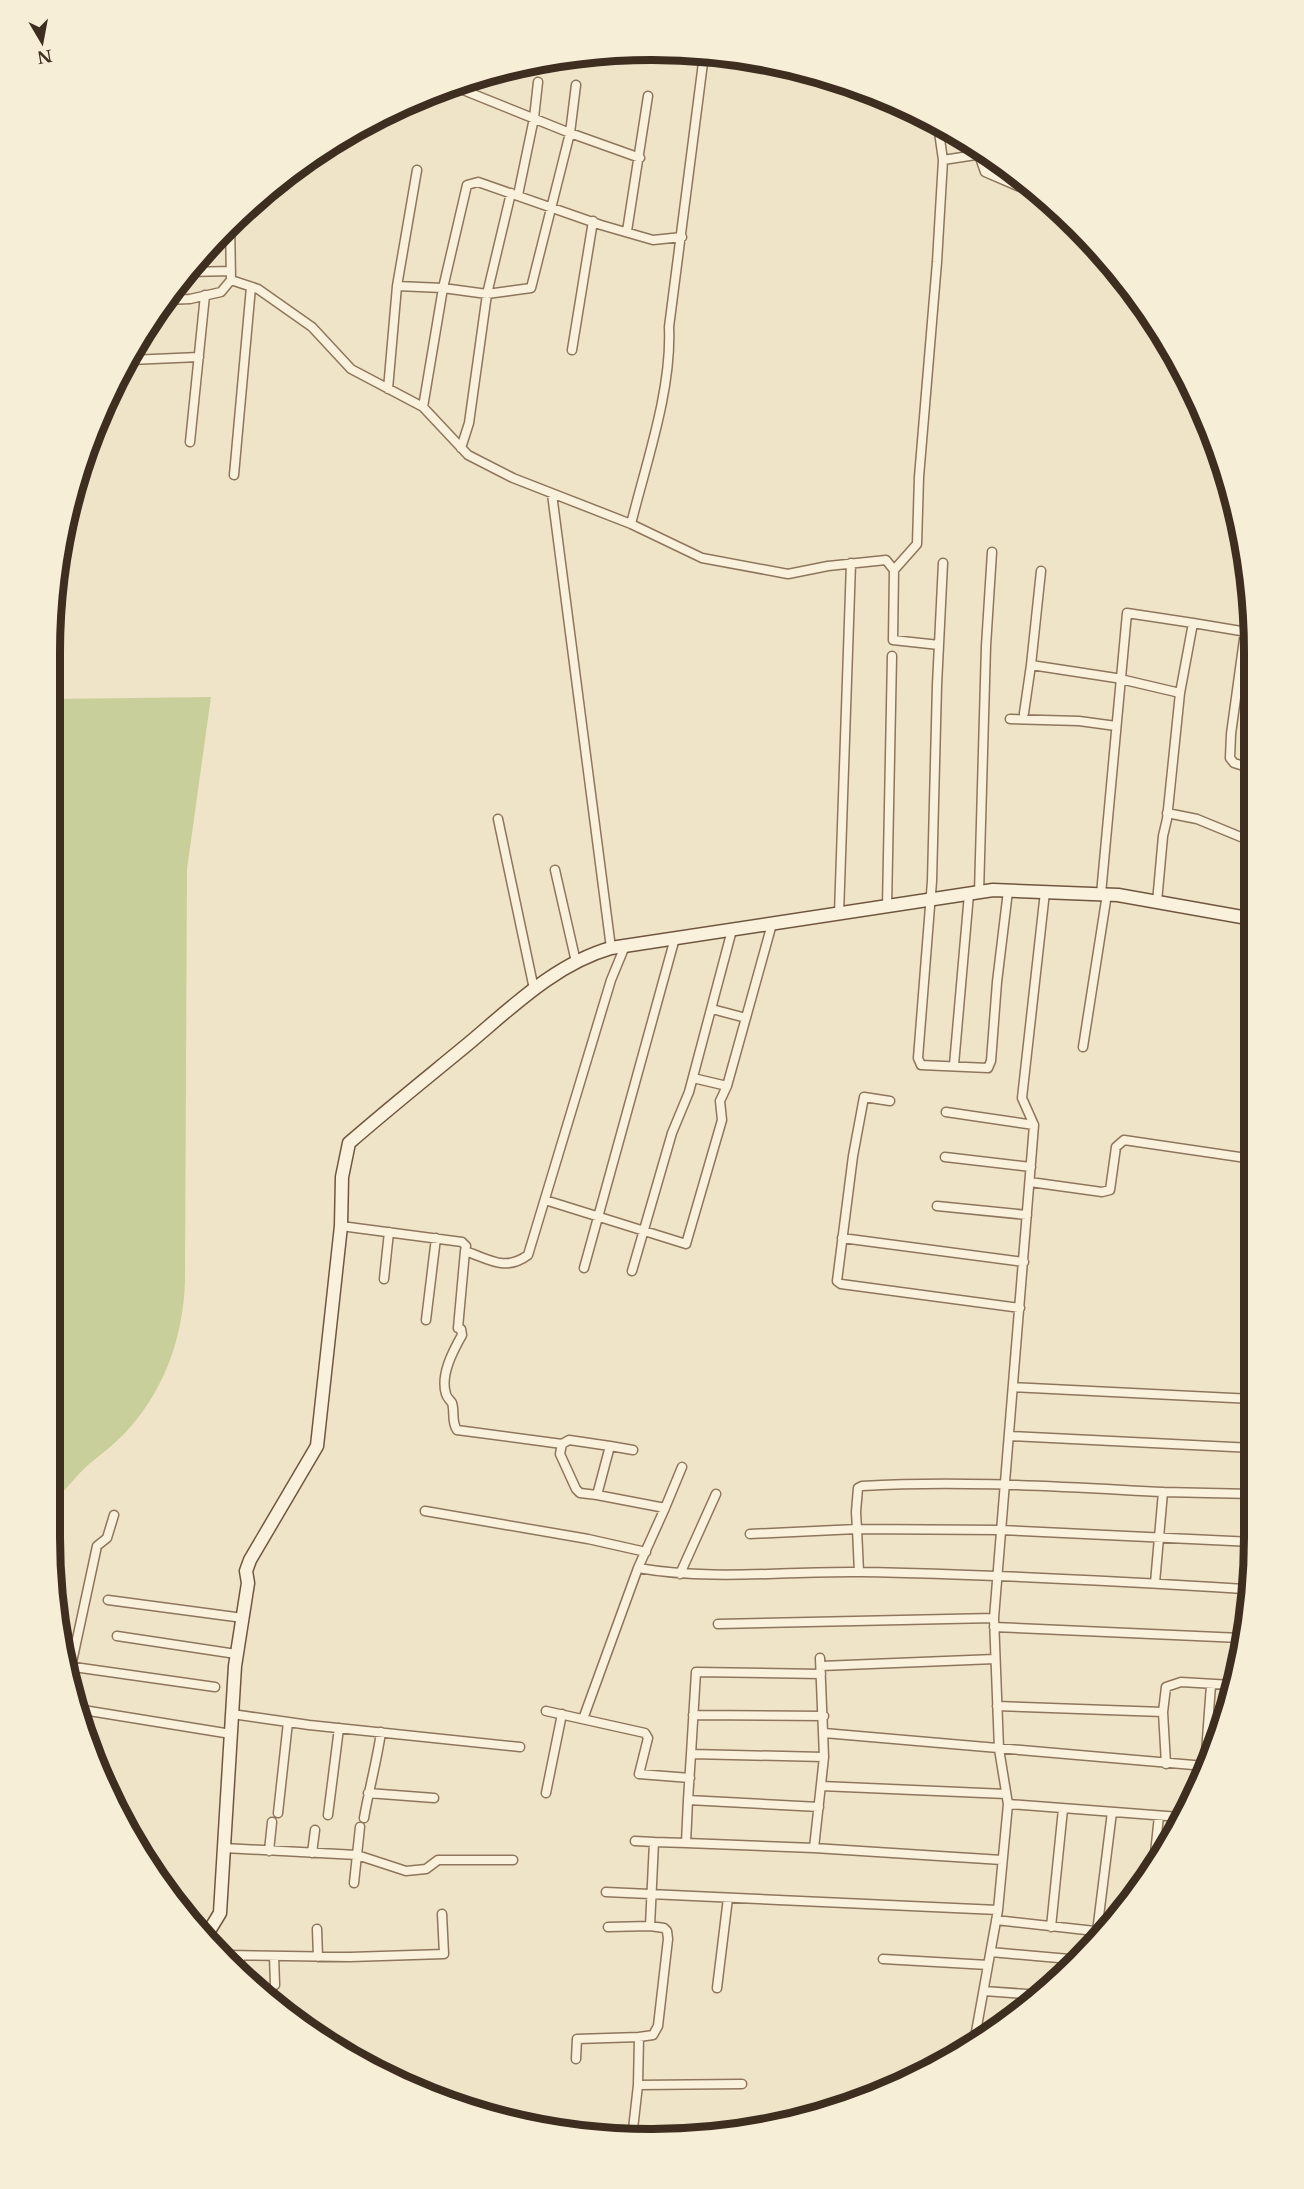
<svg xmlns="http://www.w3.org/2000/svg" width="1304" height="2189" viewBox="0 0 1304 2189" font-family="'Libre Baskerville',serif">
	<rect width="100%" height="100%" fill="#f0e4c8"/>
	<path fill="#c9cf9b" d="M211 697 187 869 185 1282C183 1339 163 1394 123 1435 112 1446 100 1455 88 1465 76 1476 65 1490 54 1502L51 699Z"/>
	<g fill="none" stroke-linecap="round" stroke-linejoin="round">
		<g stroke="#8d765c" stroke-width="11">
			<path id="street" d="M453 86 570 133 640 158
				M979 155 985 172 1034 193
				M943 160 989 153
				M518 195 534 118 538 82
				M627 231 648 96
				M188 272 231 271
				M231 280 258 289 312 327 351 369 423 407 468 455 513 478 631 524 702 558 788 574 828 566 886 560 894 570 893 640 939 645
				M397 286 443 288 487 294 531 288 570 133 576 85
				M165 300 190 299 221 292 231 280 230 223
				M572 350 593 221
				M130 360 199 357
				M388 389 397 286 417 170
				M423 407 443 288 467 185 478 182 601 225 653 240 682 237
				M190 442 205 295
				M461 448 469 423 487 294 511 193
				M234 475 251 287
				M552 494 611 948
				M631 524C646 463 672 390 669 327L704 55
				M943 563 937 685 932 881 918 1058 921 1065 988 1068 991 1061 997 982 1008 891
				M894 570 917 544 919 477 937 262 943 160 938 125
				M1245 632 1231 734 1230 758 1234 763 1253 769
				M1031 665 1041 571
				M1024 713 1031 665 1116 678 1180 693
				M1010 719 1079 721 1116 726
				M1167 813 1197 819 1253 842
				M498 819 534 989
				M555 870 576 962
				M979 893 986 646 992 552
				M1101 894 1127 613 1193 623
				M1157 902 1163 836 1167 819 1180 693 1193 623 1253 633
				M887 907 892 656
				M839 914 851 563
				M712 1009 746 1018
				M1083 1047 1107 894
				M954 1065 969 894
				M693 1078 727 1086
				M890 1101 864 1097 853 1156 837 1281 841 1284 1020 1308
				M946 1112 1034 1125
				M945 1157 1031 1167
				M1030 1182 1102 1192 1110 1190 1116 1147 1124 1140 1253 1159
				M545 1200 686 1244 722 1120 720 1101 727 1086 772 924
				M937 1206 1027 1215
				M341 1226 462 1242 466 1246 465 1251C489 1259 505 1272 528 1255L611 980 625 946
				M842 1238 1024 1262
				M465 1251 458 1328 461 1329 462 1335C453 1351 440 1375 446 1394 447 1398 450 1400 452 1403 455 1412 451 1421 457 1430L562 1444 569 1440 610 1446 597 1495 665 1508 638 1568C714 1581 785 1571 861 1572 989 1574 1116 1581 1244 1589
				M584 1268 675 938
				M632 1271 672 1133 689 1092 732 930
				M384 1279 389 1232
				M426 1320 436 1238
				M1013 1387 1253 1399
				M1009 1436 1253 1448
				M562 1444 560 1454 576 1489 580 1493 597 1495
				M610 1446 633 1450
				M1163 1492C1063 1487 963 1480 862 1486L858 1488 856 1512 857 1529 1000 1530 1253 1542
				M665 1508 682 1467
				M425 1511 588 1539 646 1552
				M750 1534 857 1529 859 1572
				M680 1574 716 1494
				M1155 1583 1163 1492 1253 1494
				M108 1600 243 1618
				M718 1624 994 1618
				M994 1627 1241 1638
				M117 1636 236 1654
				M67 1666 215 1687
				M821 1666 995 1659
				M69 1676 97 1546 107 1538 114 1515
				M997 1706 1163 1712 1166 1764
				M77 1709 231 1734
				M546 1711 645 1733 648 1738 639 1774 690 1778
				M1163 1712 1166 1687 1181 1682 1232 1685
				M232 1714 309 1725 520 1747
				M693 1715 824 1716
				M583 1719 638 1568
				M824 1733 1205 1766
				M691 1754 696 1672 821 1674
				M1205 1766 1211 1685
				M821 1786 1006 1794
				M368 1793 434 1798
				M546 1793 562 1714
				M688 1800 691 1754 824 1757
				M1008 1804 1180 1817
				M278 1813 288 1722
				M328 1815 339 1728
				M364 1818C369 1789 377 1761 381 1732
				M635 1841 654 1842
				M686 1843 814 1848 1002 1860
				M224 1848 357 1855 406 1871 426 1869 438 1860H513
				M814 1848 824 1757 820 1658
				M269 1851 272 1822
				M312 1853 315 1830
				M1153 1872 1159 1816
				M354 1883 360 1827
				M606 1892 998 1910
				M996 1920 1104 1932
				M608 1927 650 1926
				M1051 1927 1063 1809
				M317 1929 318 1957
				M1097 1932 1112 1812
				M991 1952 1081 1960
				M226 1955 350 1957 444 1954 442 1914
				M240 1956V1969
				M274 1956 275 1985
				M883 1959 988 1965
				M717 1988 728 1898
				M984 1991 1041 1995
				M974 2043 998 1910 1008 1804 999 1749 994 1618 1034 1125 1022 1098 1045 892
				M576 2059 577 2039 639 2037
				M638 2085 742 2084
				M632 2138 638 2085 639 2037 653 2035 658 2026 668 1939 667 1931 664 1928 650 1926 654 1842 686 1843 688 1800 819 1807"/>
		</g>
		<g stroke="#6f573f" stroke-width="15">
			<path id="secondary" d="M206 1936 220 1913 235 1666 248 1583 246 1571 250 1560 317 1446 341 1226 342 1177 349 1143C388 1109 428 1077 468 1044 511 1008 555 964 611 948L993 890 1118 895 1253 919"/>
		</g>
		<use href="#street" stroke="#faf1dc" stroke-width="8"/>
		<use href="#secondary" stroke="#faf1dc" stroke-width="12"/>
	</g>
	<path d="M0 0H1304V2189H0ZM652 60H652A592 592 0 0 1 1244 652V1537A592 592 0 0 1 652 2129H652A592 592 0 0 1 60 1537V652A592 592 0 0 1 652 60Z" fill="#f7eed8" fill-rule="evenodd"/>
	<path fill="none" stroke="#3d2e20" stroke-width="8" d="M652 60H652A592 592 0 0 1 1244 652V1537A592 592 0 0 1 652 2129H652A592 592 0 0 1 60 1537V652A592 592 0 0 1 652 60Z"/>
	<g transform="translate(42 42) rotate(170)" stroke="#f7eed8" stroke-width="4.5" paint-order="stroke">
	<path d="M0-4.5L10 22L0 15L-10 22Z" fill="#3d2e20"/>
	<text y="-9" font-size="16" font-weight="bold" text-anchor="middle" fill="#3d2e20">N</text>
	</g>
</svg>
